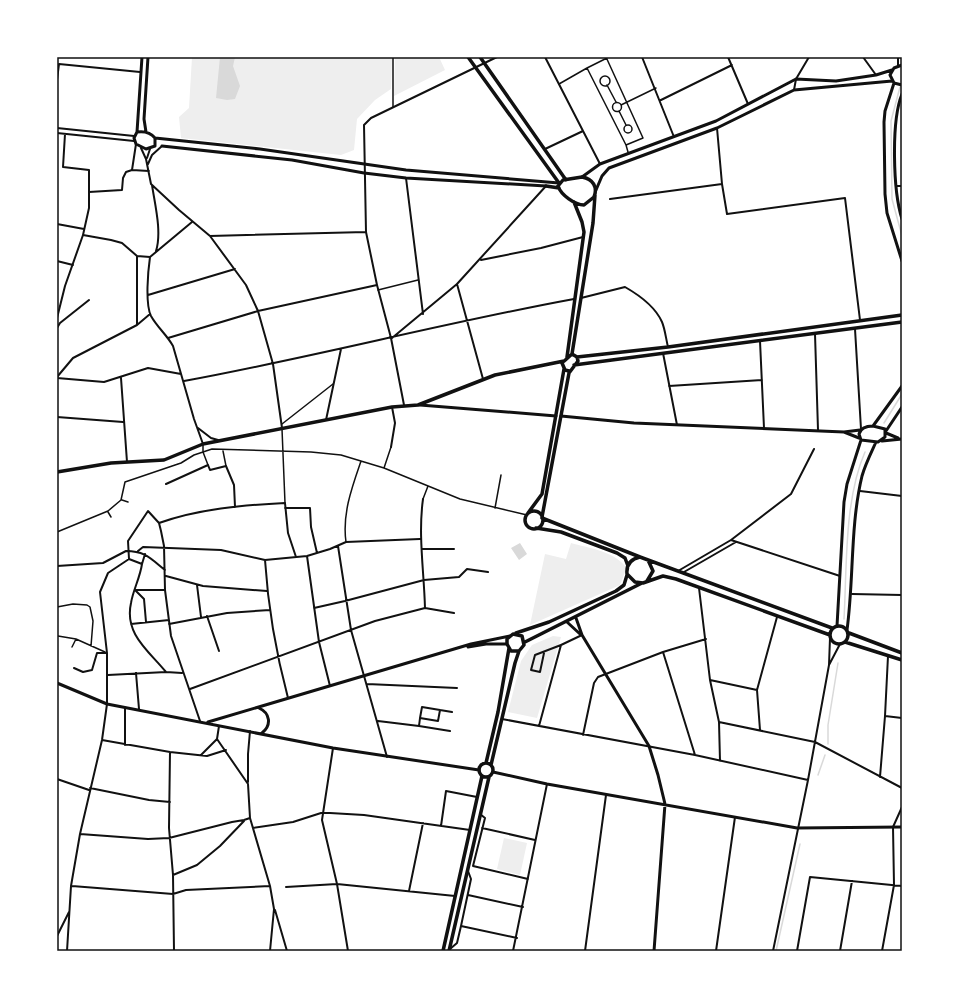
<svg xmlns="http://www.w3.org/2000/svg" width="959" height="1008" viewBox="0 0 959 1008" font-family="'Asap Condensed',sans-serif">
	<rect width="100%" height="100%" fill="#fff"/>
	<path fill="#eee" d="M192 57H392L391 89 375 100 357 119 354 150 341 155 181 138 179 117 189 108Z
		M395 57H439L445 70 394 96Z
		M571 543C588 548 613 551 625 566V572L620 585 530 625 545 554 566 559Z
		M553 636 561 637 537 718 508 712 521 661 532 645Z
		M504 838 527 843 520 875 497 869Z"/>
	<path fill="#d9d9d9" d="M220 57H235L233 66 240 86 235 99 227 100 216 98Z
		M520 543 527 554 519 560 511 548Z"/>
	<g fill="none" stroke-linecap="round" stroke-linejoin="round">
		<path stroke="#d9d9d9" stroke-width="1.5" d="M900 87 891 121 892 199 902 236
			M884 423 902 394
			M844 619C847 567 844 500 865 452
			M828 744V725L838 663
			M818 775 825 755
			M776 951 800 844"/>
		<path stroke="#111" stroke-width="1.5" d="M606 57 643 138 626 145 628 152
			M587 68 607 58
			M600 81a5 5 0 1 1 10 0a5 5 0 1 1-10 0Z
			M559 84 587 68 626 145
			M607 85 616 102
			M612.5 107a4.5 4.5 0 1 1 9 0a4.5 4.5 0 1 1-9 0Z
			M621 105 656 88
			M393 107V57
			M619 111 626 125
			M624 129a4 4 0 1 1 8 0a4 4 0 1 1-8 0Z
			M378 290 418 280
			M282 424 333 384
			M282 429 285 503
			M203 445V452L208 465
			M223 451 226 466
			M384 468 391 447
			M423 499 428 486
			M122 500 128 502
			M495 508 501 475
			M108 512 111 517
			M57 532 108 511 121 500 125 482 181 463 194 455 212 449 311 452 341 455 384 468 460 499 527 515
			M346 542C342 514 352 487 361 461
			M57 607 73 604 87 605 90 607 93 621 91 646
			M58 636 76 639 105 652
			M72 647 76 639"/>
		<path stroke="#111" stroke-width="2" d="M545 57 600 164
			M642 57 674 137
			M728 57 748 104
			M863 57 876 75
			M898 65V57
			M57 80 59 64 140 72
			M794 90 796 79 809 57
			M661 100 732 65
			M57 128 134 136
			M57 133 134 141
			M141 148 146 159 151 184 179 210 210 236 246 285 258 311 273 364 282 428
			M545 149 583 131
			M147 158 150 149
			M148 164 152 155 162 146
			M132 170 136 144
			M406 178 423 314
			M722 184 727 214 845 198 860 320
			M152 185C155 205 162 232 156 251
			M897 186H902
			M89 192 122 190 123 178 126 172 132 170 149 171
			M610 199 722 184 717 128
			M57 224 84 229
			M83 235 111 240 122 243 137 256 150 257 192 222
			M210 236 366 232
			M137 256V324
			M150 257C148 271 145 304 151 316 157 327 167 335 173 346L194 419 203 444
			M481 260 541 248 583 237
			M57 261 73 265
			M457 284 483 379
			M148 295 235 269
			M581 298 625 287C639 295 655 306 662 322 665 329 666 339 668 347
			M57 318 65 286 83 235 89 208V170L63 167 65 134
			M57 328 60 323 89 300
			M855 329 861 429
			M815 334 818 430
			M168 338 258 311 377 285
			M392 338 457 284 546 186
			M760 341 764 428
			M663 353 677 425
			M57 377 73 358 137 325 150 314
			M57 378 104 382 148 368 181 374
			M121 378 127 462
			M184 381C315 357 443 323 574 299
			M669 386 762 380
			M404 405 391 338 377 285 366 232 364 125 371 118 497 57
			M57 417 123 422
			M326 420 341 349
			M198 428 211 438 218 440
			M391 447 395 423 392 407
			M166 484 208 465 210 470 226 466 234 485 235 507
			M860 491 902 496
			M423 499C418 535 424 571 425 608
			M285 508H310L311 527 317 553
			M159 523C198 509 243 505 285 503L288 533 296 557
			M731 540 840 576
			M338 546 351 630 387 757
			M422 549H454
			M138 551 143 547 221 550 265 560 307 556 330 549 346 542 420 539
			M307 556 319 642 330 686
			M129 559 128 541 148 511 159 523 161 531 164 546 165 590 171 636 200 721
			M265 560C268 607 276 653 288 698
			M142 564 145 554
			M57 566 103 563 126 551C145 551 150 558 165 570
			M678 571 731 540 791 494 814 449
			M684 572 736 542
			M166 576 203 586 267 591
			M197 585 201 617
			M699 588 710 680 719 722 720 761
			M135 590 144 599 146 622
			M135 590H165
			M852 594 902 595
			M314 608 345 601 424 580 459 577 467 569 488 572
			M207 616 219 651
			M131 624 169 620
			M169 624 227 613 270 610
			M830 638 829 665 840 644
			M663 652 695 755
			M544 653 540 672 531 670 535 655 561 645
			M888 656 885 716 902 718
			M74 668 83 672 92 670 97 653H107
			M136 673 139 709
			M108 675 166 672
			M710 680 757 690
			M367 684 457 688
			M190 689 375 621 425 608 454 613
			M125 708V745
			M440 710 452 712
			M502 719 695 755 808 780 773 951
			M378 721 419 726 420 718 438 721 440 710 422 707 420 718
			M719 722 815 742 902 788
			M219 726 217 739 248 784 250 818 270 886 274 909 270 951
			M419 726 450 731
			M539 726 561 645 582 635
			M760 730 757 690 777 617
			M583 735 594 683 598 677 663 652 706 639
			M102 740 170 752 207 756 226 750
			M333 748 322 820 337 884 348 951
			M170 752 169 828 173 875 174 951
			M201 755 217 739
			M880 777 885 716
			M57 779 89 790
			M808 780 829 665
			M248 782V754L250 731
			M90 788 149 800 170 802
			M480 814 485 818 473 866 528 879
			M441 826 446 791 477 797
			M253 828 293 822 321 813H330L364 815 470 830
			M482 828 535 840
			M80 834 148 839 169 838 232 822 244 820 250 818
			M173 875 197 865 220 846 244 821
			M72 886 173 894 186 890 270 886
			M286 887 337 884 455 896
			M409 891 423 823
			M468 895 523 907
			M275 910 287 951
			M461 926 517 938
			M57 936 69 912
			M450 949 457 943 461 926 471 879 468 871
			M57 951H98
			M67 951 71 886 80 834 102 740 107 704V653L100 592 108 573 129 559 142 564C140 578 133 590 131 603 124 634 149 651 166 672L182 673
			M513 951 547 784
			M585 951 606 795
			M716 951 735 817
			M797 951 810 877 902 886
			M840 951 852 881
			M882 951 894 885 893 827 902 807"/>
		<path stroke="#111" stroke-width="3" d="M902 65 894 68 890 75 894 83 902 85
			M894 83 885 111 884 122 885 194 887 213 902 261
			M902 94C891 121 893 191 902 219
			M137 132 142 57
			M146 132 144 119 148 57
			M155 138V146L146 149 136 144 134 138 137 132C144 131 151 133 155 138L260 149 406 170 559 183
			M162 146 292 160 364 173 406 178 546 186
			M582 177 600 164 716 121 796 79 836 81 876 75 892 70
			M596 190 602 176 609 168 717 128 794 90 892 81
			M420 405 556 416
			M561 416 634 423 844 432
			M873 426 885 429V437L878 442 861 440 859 434C861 427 867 426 873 426L902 386
			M886 431 902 407
			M886 433 898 438
			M859 438 844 432 860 430
			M882 441 902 439
			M576 618 582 635 649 746 658 775 665 804 654 951
			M567 622 580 634
			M837 626 844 502 847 484 861 440
			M847 630C854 579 850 526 862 476 865 465 871 453 876 442
			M468 647 486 644H507
			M57 683 107 704 333 748 479 770
			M259 708C270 713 272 725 262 733
			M208 722 471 644 510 636
			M493 772 547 784 797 828 902 827"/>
		<path stroke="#111" stroke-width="3.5" d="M468 57 559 183
			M480 57 566 180
			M582 177C593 179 598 187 594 197L584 205C575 205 561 195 558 186L563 180Z
			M546 186 559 188
			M572 354 593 223 595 195
			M567 357 584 232 582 222 574 202
			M577 357 668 347 902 315
			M574 365 902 322
			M57 472 111 463 164 460 203 444 392 407 418 405 495 375 564 361
			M525 520a9 9 0 1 1 18 0a9 9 0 1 1-18 0Z
			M528 513 542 494 564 369
			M542 517 569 373 578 361 577 357 572 354 562 363 565 370 569 371
			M542 518 640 557
			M536 528 561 532 617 553 625 558 628 566
			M647 581 653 571 648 560
			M830 635a9 9 0 1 1 18 0a9 9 0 1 1-18 0Z
			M516 633 549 622 616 591 624 585 627 575
			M849 633 902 653
			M830 635 676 579 663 576 643 583 635 582 627 574C626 564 631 559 640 557L832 628
			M525 642 642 583
			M845 642 902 660
			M479 770a7 7 0 1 1 14 0a7 7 0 1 1-14 0Z
			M486 763 498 712 509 648
			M491 765 515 663 519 651 524 645 522 636 513 634 507 639V644L511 651H519
			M443 951 482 776
			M449 951 489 777"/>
	</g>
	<rect width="959" height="1008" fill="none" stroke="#ffffff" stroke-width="116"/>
	<rect x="58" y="58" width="843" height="892" fill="none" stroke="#111" stroke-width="1.5"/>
</svg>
